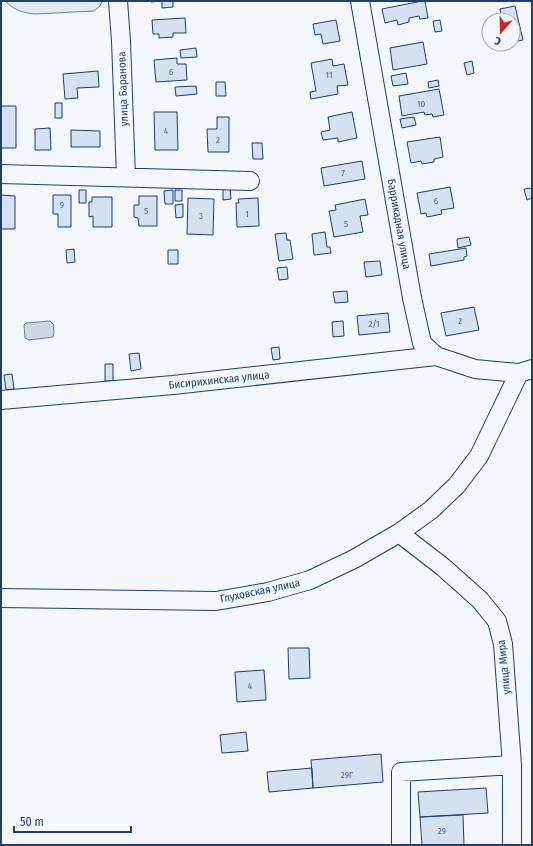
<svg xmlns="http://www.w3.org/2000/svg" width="533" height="846" viewBox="0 0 533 846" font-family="'Fira Sans Condensed',sans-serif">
	<rect width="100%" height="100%" fill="#f4f7fb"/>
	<path fill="#e3e9f0" stroke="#687fa3" d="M5 1H102L100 6 94 11 35 14C23 13 14 10 5 1Z"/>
	<path fill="#cfd7e4" stroke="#687fa3" d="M50 321 53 324 54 332 53 337 29 340 25 338 24 325 26 323Z"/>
	<path fill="#d5e0f0" stroke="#1d3f73" d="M151 1H174H173V7L162 8V1L151 2Z
		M422 1H425L428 18 420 19 419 16 409 18V22L398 25 397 20 385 23 382 9Z
		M515 6 523 40 513 42V20H502L500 9Z
		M185 18 186 33H173V37L159 38V34H153L152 20Z
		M336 20 340 41 323 44 321 34 315 35 313 24Z
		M440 20 442 31 435 32 433 21Z
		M423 42 427 64 393 70 390 48Z
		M196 48 197 57 181 58 180 50Z
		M177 58V64H186L187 80 156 82 154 60Z
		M332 59 333 66 344 64 348 85 337 86 338 94 311 99 310 92 316 91 311 63Z
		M472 61 474 73 467 75 464 63Z
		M98 71 99 87 77 88 78 98 65 99 63 74Z
		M406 73 408 84 393 86 391 76Z
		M438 80 439 86 429 88 428 82Z
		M216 82H225L226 96H216Z
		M196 86 197 94 176 96 175 87Z
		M439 89 444 115 433 117 432 114 425 115 424 112 402 116 399 96Z
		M55 103H62V118H55Z
		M1 106H16V148H1Z
		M154 112H177L178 150H155Z
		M352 112 357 138 338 142V138L323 140 321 132 330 130 328 117Z
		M217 117H229V152H208L207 129H217Z
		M414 117 416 125 402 128 400 119Z
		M50 128 51 150H35V129Z
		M71 130 100 131V147H71Z
		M440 137 443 157 434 159V162L422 164 421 161 411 163 407 142Z
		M252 143H262L263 159H253Z
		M362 161 365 179 324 186 321 168Z
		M450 187 454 208 441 210 442 214 427 217 426 213 421 214 417 193Z
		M230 188 231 199 223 200V189Z
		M532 188V198L527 200 524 189Z
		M79 190H86V203H79Z
		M173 190V204H165L164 191Z
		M175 190H182V201H175Z
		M1 195 15 196V229H1Z
		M53 195H71V227H58V214H53Z
		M139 196H157V226H139L138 218 134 217V205H139Z
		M92 197H112V227H93V216L89 217V202H92Z
		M188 198 214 199 213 235 187 234Z
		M258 198 259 226 237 227 236 203H239L238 199Z
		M365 199 368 215 360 216 363 232 334 237 329 211 336 210 335 205Z
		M183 204V217L176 218 175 205Z
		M325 232 327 247H330L331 253 314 255 312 234Z
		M286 233 287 240H290L293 259 279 261 275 234Z
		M469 237 471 245 458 248 457 239Z
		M466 248 467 256 464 257V260L431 266 429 254Z
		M74 249 75 262 67 263 66 250Z
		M168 250H178V264H168Z
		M380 261 382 275 366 277 364 262Z
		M287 267 288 279 279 280 277 268Z
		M347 291 348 302 335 303 333 292Z
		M474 307 479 330 446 336 441 313Z
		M388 313 390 332 359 335 357 316Z
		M343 321 344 336 333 337 332 322Z
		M279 347 280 359 273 360 271 348Z
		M139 353 141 369 131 371 129 354Z
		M105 364H113V381H105Z
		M12 374 14 389 6 390 4 375Z
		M288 648H309L310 678 289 679Z
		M264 670 266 700 237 702 235 672Z
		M246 732 248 751 222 753 220 735Z
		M381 754 383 782 313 788 311 760Z
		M312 768 313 788 269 792 267 772Z
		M486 788 488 813 420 817 418 792Z
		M463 815 464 845H422L420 817Z"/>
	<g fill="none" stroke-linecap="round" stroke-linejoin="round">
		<g stroke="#1d3f73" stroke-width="20">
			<path id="minor" d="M118 1 121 41 126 177
				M360 1 412 298 422 343 436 356 475 369 519 373 532 369
				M1 174 250 181
				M1 400 173 385 436 356
				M399 533 443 567 480 600 497 621 503 644 512 765V845
				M1 598 216 601 268 592 310 580 354 559 399 533 431 510 457 485 479 456 519 373
				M401 845V772L512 765"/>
		</g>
		<use href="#minor" stroke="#f4f7fb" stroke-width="18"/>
	</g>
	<g text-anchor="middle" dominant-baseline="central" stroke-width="3" stroke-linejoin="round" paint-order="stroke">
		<g font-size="9" fill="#4b6792">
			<text x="171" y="72">6</text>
			<text x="329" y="75">11</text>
			<text x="421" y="104">10</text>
			<text x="166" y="131">4</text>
			<text x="218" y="140">2</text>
			<text x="343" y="173">7</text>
			<text x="436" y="201">6</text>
			<text x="62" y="205">9</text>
			<text x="146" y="211">5</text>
			<text x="247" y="214">1</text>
			<text x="201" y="216">3</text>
			<text x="346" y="224">5</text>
			<text x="460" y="321">2</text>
			<text x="374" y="324">2/1</text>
			<text x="250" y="686">4</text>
			<text x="347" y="775">29Г</text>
			<text x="442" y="831">29</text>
		</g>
		<g font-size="11" fill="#1d3f73" stroke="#f4f7fb">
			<text transform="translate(123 89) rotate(-92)">улица Баранова</text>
			<text transform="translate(399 224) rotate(80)">Баррикадная улица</text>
			<text transform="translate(219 380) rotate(-6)">Бисирихинская улица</text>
			<text transform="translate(260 591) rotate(-12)">Глуховская улица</text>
			<text transform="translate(504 667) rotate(-96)">улица Мира</text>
		</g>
	</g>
	<rect width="533" height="846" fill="none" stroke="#1d3f73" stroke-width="4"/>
	<g transform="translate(501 32) rotate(200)"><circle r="19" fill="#f4f7fb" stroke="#9eadc5"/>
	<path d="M0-3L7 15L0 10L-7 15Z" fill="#c62828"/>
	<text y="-6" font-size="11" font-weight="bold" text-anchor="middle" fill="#1d3f73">С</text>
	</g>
	<path d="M14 826v6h117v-6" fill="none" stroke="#1d3f73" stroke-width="2"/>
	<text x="20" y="826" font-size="12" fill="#1d3f73" stroke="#f4f7fb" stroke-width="3" paint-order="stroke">50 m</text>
</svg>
